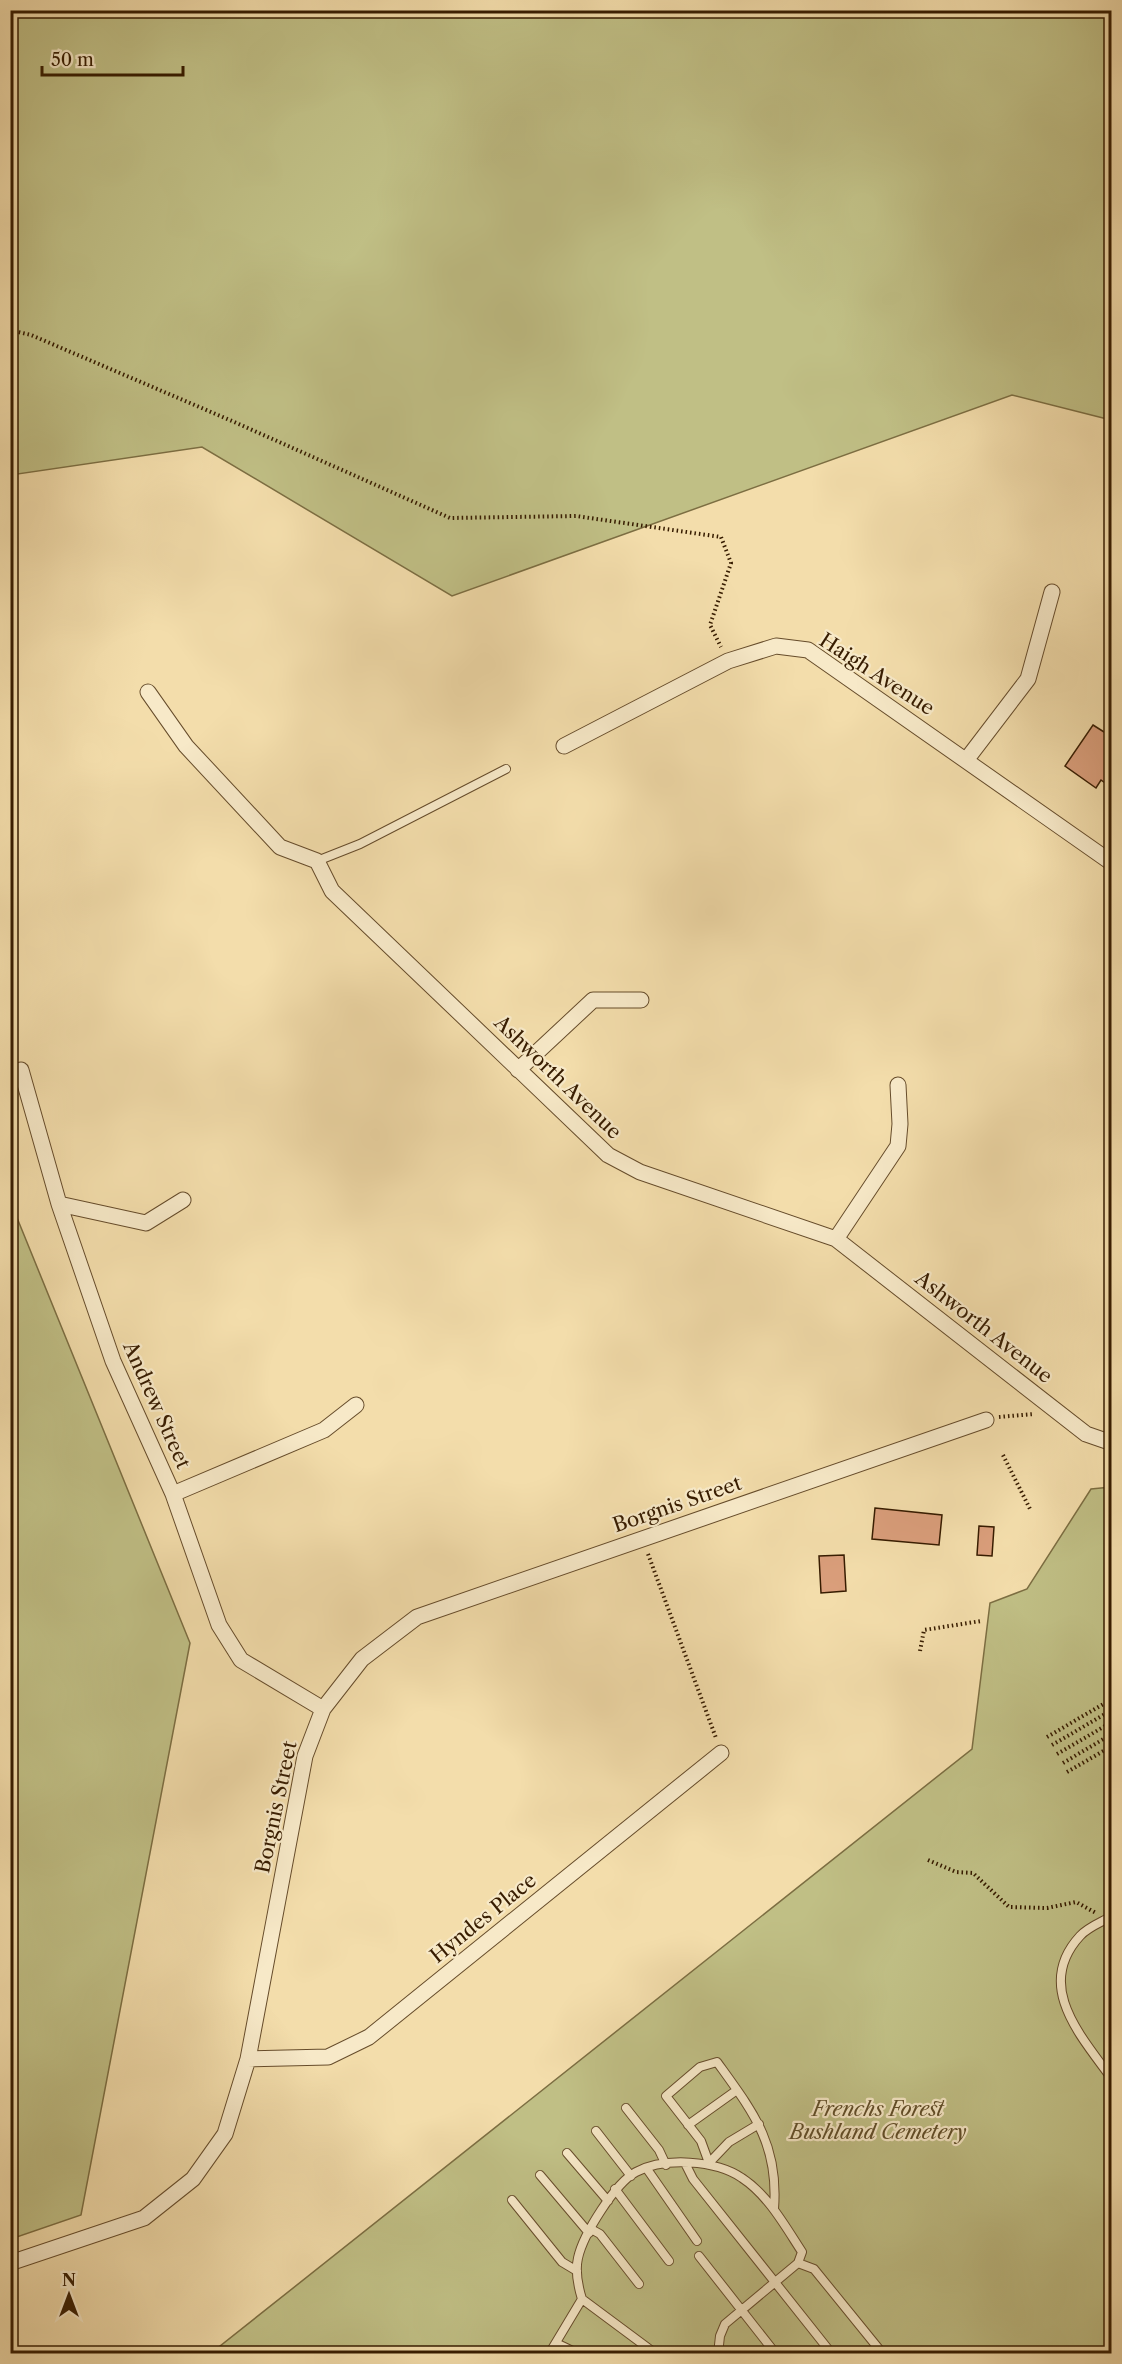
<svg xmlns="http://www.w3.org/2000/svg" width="1122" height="2364" viewBox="0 0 1122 2364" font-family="'Libre Caslon Text',serif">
	<rect width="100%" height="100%" fill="#f3ddab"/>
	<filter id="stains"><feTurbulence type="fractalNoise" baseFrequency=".00333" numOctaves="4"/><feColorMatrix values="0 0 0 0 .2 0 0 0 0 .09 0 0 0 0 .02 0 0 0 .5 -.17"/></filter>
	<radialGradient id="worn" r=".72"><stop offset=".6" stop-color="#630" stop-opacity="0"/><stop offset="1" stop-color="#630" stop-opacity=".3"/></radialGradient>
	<path fill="#c0bf85" stroke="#7c6e42" stroke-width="1.5" d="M10 11H1111V420L1012 395 452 596 202 447 11 475Z
		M11 1203 190 1643 81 2215 11 2239Z
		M1111 1487V2353L210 2354 972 1749 990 1603 1027 1589 1091 1489Z"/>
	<path fill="#da9e7b" stroke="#371c00" stroke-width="1.5" d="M1093 725 1112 737V788L1101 780 1096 788 1065 766Z
		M875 1508 942 1515 939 1545 872 1539Z
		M979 1526 994 1527 992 1556 977 1555Z
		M844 1555 846 1591 821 1593 819 1556Z"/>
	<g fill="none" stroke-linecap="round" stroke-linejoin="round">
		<g stroke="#664c2b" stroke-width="10">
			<path id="lane" d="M317 861 360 844 506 769
				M1112 1916C1102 1922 1088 1927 1080 1936 1034 1986 1081 2036 1112 2079
				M626 2108 659 2150 666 2165
				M759 2124 729 2142 709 2163 701 2141 666 2096 700 2067 717 2062C753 2112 779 2144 774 2209
				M688 2125 737 2090
				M596 2131 631 2176
				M567 2153 608 2201
				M685 2163 693 2179 832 2354
				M647 2169 697 2241
				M540 2175 589 2233
				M615 2189 669 2261
				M512 2200 562 2262 577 2271
				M591 2229 600 2234 639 2284
				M699 2256 776 2354
				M798 2263 814 2269 883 2354
				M582 2299 656 2354
				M556 2343 579 2354
				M549 2354 582 2299C578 2286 575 2271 578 2258 583 2235 615 2183 636 2172 664 2157 716 2160 742 2178 768 2195 785 2226 802 2252L798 2263 725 2324 720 2336 718 2354"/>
		</g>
		<g stroke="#664c2b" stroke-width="17">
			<path id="street" d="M148 692 186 746 280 847 317 861 332 891 608 1155 640 1172 836 1239 1086 1434 1112 1443
				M564 746 728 661 776 646 808 650 1112 863
				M967 759 1028 679 1052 592
				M21 1070 59 1204 113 1361 173 1494 219 1625 241 1660 323 1709
				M518 1070 593 1000H641
				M59 1204 146 1223 183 1200
				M836 1239 898 1146 900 1124 898 1085
				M173 1494 324 1430 356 1405
				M248 2059 328 2057 369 2037 721 1753
				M10 2263 144 2218 193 2179 225 2134 248 2059 305 1756 323 1709 362 1659 417 1617 986 1420"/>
		</g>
		<path stroke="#371c00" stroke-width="4" stroke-dasharray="1.5 3" stroke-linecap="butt" d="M10 330 31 335 232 421 450 518 576 516 721 537 731 563 710 625 721 647
			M999 1417 1034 1414
			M1003 1455 1030 1509
			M648 1554 716 1738
			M920 1651 924 1630 981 1621
			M1047 1737 1112 1699
			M1052 1745 1112 1710
			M1057 1754 1112 1722
			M1063 1763 1112 1734
			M1067 1772 1112 1746
			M928 1860 956 1872 973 1873 1009 1907 1047 1908 1076 1902 1096 1913"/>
		<use href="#lane" stroke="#f7e9c8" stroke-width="8"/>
		<use href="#street" stroke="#f7e9c8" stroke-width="15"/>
	</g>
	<g text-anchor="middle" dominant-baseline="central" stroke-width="4.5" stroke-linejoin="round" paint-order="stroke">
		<g font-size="20" fill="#371c00" stroke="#f7e9c8">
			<text transform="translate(877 674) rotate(33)">Haigh Avenue</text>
			<text transform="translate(558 1077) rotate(44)">Ashworth Avenue</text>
			<text transform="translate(984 1327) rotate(38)">Ashworth Avenue</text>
			<text transform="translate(157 1405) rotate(66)">Andrew Street</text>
			<text transform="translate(677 1504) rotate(-19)">Borgnis Street</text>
			<text transform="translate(276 1807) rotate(-78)">Borgnis Street</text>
			<text transform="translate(483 1918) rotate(-39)">Hyndes Place</text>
		</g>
		<g font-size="20" font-style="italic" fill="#604d28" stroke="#f7e9c8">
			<text x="878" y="2109">Frenchs Forest<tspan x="878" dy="23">Bushland Cemetery</tspan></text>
		</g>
	</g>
	<rect width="1122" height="2364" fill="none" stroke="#f3ddab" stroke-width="36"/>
	<rect x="12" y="12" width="1098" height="2340" fill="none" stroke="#371c00" stroke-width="3"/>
	<rect x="18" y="18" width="1086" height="2328" fill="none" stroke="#371c00" stroke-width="1.5"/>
	<g transform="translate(69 2295)" stroke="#f7e9c8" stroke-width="4.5" paint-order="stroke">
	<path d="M0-4.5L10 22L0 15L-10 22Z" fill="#371c00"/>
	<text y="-9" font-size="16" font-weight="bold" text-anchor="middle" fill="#371c00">N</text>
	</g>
	<path d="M42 66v9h141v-9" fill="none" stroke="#371c00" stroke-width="3"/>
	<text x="51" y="66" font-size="18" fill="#371c00" stroke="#f7e9c8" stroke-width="4.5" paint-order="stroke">50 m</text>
	<rect width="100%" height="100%" filter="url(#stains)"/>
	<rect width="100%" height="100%" fill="url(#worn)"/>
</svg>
